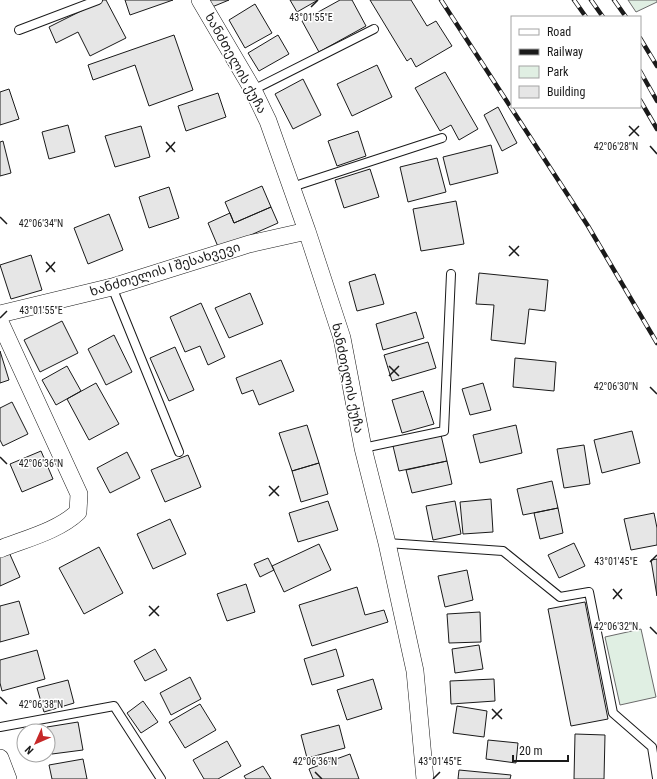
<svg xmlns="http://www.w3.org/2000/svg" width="657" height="779" viewBox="0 0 657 779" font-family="'Roboto Condensed','Noto Sans Georgian',sans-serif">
	<rect width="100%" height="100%" fill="#fff"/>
	<path fill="#e0efe3" stroke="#6a6a6a" d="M628 0H657V2L636 12Z
		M641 629 656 697 620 705 605 637Z"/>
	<path fill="#e6e6e6" stroke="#1a1a1a" d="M103 0H106L126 38 90 56 78 32 56 43 49 27Z
		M125 0H173L130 15Z
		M209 0H229L212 7Z
		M290 0H318L297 12Z
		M340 0H352L366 26 319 52 302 21Z
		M370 0H411L427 26 436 21 452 46 416 67 411 58 407 61Z
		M255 4 272 33 245 48 229 20Z
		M174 35 193 90 149 106 135 65 93 80 88 65Z
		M278 35 289 54 259 71 248 53Z
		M377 65 392 97 352 116 337 84Z
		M445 72 478 129 459 140 451 125 440 131 415 88Z
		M303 79 321 115 293 129 275 94Z
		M9 89 19 119 0 125V92Z
		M218 93 226 117 186 131 178 106Z
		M498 107 517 143 502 151 484 115Z
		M68 125 75 152 49 159 42 132Z
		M141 126 150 157 115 167 105 136Z
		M358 131 366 156 337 166 328 141Z
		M3 141 11 173 0 176V142Z
		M491 145 498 173 450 185 443 157Z
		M437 158 446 192 408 202 400 167Z
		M370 169 379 197 344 208 335 180Z
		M262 186 271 207 234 223 225 202Z
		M169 187 179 218 149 228 139 197Z
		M456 201 464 244 421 251 413 209Z
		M271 207 278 223 219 249 208 223 230 213 234 223Z
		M109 214 123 250 88 264 74 228Z
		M31 255 42 290 11 299 0 265Z
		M479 273 548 280 545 311 529 309 525 344 491 340 494 305 476 304Z
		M375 274 384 304 357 311 349 282Z
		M250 293 263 324 229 338 215 308Z
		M201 303 225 357 208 365 200 346 185 352 170 317Z
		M416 312 424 338 383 350 376 324Z
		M62 321 78 353 40 372 24 340Z
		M114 335 132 372 106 385 88 349Z
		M428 342 436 368 392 381 384 355Z
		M175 347 194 390 169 401 150 358Z
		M0 351 9 380 0 383Z
		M515 358 556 362 554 391 513 387Z
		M281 360 294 391 259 405 253 390 242 394 236 378Z
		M67 366 81 391 56 405 42 380Z
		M96 383 119 424 89 440 67 399Z
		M483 383 491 410 470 415 462 389Z
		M423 391 434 424 402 433 392 400Z
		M12 402 28 434 3 446 0 440V408Z
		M307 425 319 463 292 471 279 433Z
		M516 425 522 453 480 463 473 435Z
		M632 431 640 463 602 473 594 440Z
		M441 435 447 461 399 471 393 446Z
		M584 445 590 484 564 488 557 449Z
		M41 451 53 479 22 492 10 464Z
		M127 452 140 478 110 493 97 468Z
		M188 455 201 487 165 502 151 470Z
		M447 461 452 484 412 493 406 470Z
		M319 463 328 494 301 502 292 471Z
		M552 481 558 508 523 515 517 489Z
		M491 499 493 532 463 534 460 502Z
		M328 501 338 530 298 542 289 513Z
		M455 501 461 534 433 540 426 506Z
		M558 508 563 533 540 539 534 513Z
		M654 513 657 528V545L631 550 624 519Z
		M170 519 186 554 153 569 137 534Z
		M574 543 585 566 559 578 548 555Z
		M319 544 331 570 284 592 272 566Z
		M99 547 123 593 84 614 59 568Z
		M8 550 20 577 0 586V554Z
		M268 558 274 570 260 577 254 564Z
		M657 559V596L651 560Z
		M467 570 473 600 445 607 438 576Z
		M246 584 255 612 227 621 217 594Z
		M357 587 365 615 384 610 388 622 312 646 299 605Z
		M19 601 29 634 0 642V606Z
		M585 602 608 719 571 726 548 609Z
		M480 612 481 642 449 643 447 614Z
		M479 645 483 669 455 673 452 649Z
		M155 649 167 670 145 681 134 661Z
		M336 649 344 676 312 685 304 659Z
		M37 650 45 679 2 691 0 683V660Z
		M190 677 201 699 171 715 160 693Z
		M373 679 382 709 347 720 337 690Z
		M494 679 495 701 451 704 450 681Z
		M68 680 74 703 44 712 37 688Z
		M143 701 158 722 141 733 127 713Z
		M200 704 216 730 185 748 169 722Z
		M457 706 487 711 484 737 453 733Z
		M78 722 83 750 52 754 47 727Z
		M339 725 345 748 307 758 301 735Z
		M575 734 605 735 604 779H574Z
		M488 740 518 743 516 763 486 759Z
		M227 741 241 766 218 779H204L193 760Z
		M350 754 359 779H313L309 769Z
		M83 759 87 779H52L49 765Z
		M263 766 271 779H246L244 776Z
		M459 770 511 775 510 779H458Z"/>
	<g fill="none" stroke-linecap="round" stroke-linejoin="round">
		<g stroke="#1a1a1a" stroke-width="10">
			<path id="service" d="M19 30 98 0
				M253 90 374 29
				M292 187 442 138
				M112 287 179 452
				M363 448 444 431 451 274
				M387 543 503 551 560 597 589 592 613 713 652 747 657 778
				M0 727 114 706 161 779"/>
		</g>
		<g stroke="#1a1a1a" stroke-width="18">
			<path id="minor" d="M200 0 253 90 268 121 307 231 342 338 363 448 387 543 415 671 425 779
				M0 314 112 287 249 244 307 231
				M0 322 79 494 78 512C58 531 25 539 0 549
				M0 758 8 779"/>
		</g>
		<use href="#service" stroke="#fff" stroke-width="8"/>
		<use href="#minor" stroke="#fff" stroke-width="17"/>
		<g stroke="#1a1a1a" stroke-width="4.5">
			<path id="rail" d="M441 0 588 226 657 343
				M574 0 586 17
				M591 0 603 17
				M614 0 626 17
				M640 38 657 66
				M640 71 657 101
				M640 100 657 129"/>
		</g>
		<use href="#rail" stroke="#fff" stroke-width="3" stroke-dasharray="9" stroke-linecap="butt"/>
	</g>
	<path fill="none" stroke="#1a1a1a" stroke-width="1.5" d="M311 7 318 0M629 126 639 136M629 136 639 126M166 142 175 152M650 146 657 154M166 152 175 142M0 217 7 224M509 246 519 256M509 256 519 246M46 262 55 272M46 272 55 262M0 318 7 311M389 366 399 376M389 376 399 366M650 387 657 394M0 457 7 464M269 486 279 496M269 496 279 486M650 562 657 555M613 589 622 599M613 599 622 589M149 606 159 616M149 616 159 606M650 627 657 634M0 697 7 704M492 709 502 719M492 719 502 709M315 772 322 779M433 779 440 772"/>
	<g text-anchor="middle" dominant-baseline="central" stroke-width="3" stroke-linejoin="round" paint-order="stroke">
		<g font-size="13" fill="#1a1a1a" stroke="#fff">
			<text transform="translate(236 63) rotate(61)">ხანძთელის ქუჩა</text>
			<text transform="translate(165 269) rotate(-17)">ხანძთელის I შესახვევი</text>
			<text transform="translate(348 378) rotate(78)">ხანძთელის ქუჩა</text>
		</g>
	</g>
	<g font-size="10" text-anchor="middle" fill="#1a1a1a" stroke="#fff" stroke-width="3" stroke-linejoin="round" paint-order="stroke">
		<text x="311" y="21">43°01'55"E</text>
		<text x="616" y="150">42°06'28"N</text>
		<text x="41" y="227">42°06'34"N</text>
		<text x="41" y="314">43°01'55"E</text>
		<text x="616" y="390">42°06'30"N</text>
		<text x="41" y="467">42°06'36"N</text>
		<text x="616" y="565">43°01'45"E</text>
		<text x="616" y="630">42°06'32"N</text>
		<text x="41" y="708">42°06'38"N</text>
		<text x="440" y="765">43°01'45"E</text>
		<text x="315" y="765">42°06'36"N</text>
	</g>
	<rect x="511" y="16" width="130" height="92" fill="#ffffff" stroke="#a3a3a3"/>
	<rect x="519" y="29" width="20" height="6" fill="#ffffff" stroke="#a3a3a3"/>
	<text x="547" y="36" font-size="12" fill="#1a1a1a">Road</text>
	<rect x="519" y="49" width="20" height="6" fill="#1a1a1a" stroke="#a3a3a3"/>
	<text x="547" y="56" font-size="12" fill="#1a1a1a">Railway</text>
	<rect x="519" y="66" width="20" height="12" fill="#e0efe3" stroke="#a3a3a3"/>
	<text x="547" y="76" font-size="12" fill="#1a1a1a">Park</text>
	<rect x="519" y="86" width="20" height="12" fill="#e6e6e6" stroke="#a3a3a3"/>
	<text x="547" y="96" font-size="12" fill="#1a1a1a">Building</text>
	<g transform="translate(36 743) rotate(225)"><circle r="19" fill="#ffffff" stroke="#a3a3a3"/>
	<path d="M0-3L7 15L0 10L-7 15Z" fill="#c62828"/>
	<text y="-6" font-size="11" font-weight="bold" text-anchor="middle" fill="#1a1a1a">N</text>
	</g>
	<path d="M513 755v6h55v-6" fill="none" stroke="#1a1a1a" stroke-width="2"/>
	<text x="519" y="755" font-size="12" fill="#1a1a1a" stroke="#ffffff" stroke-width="3" paint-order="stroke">20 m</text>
</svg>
